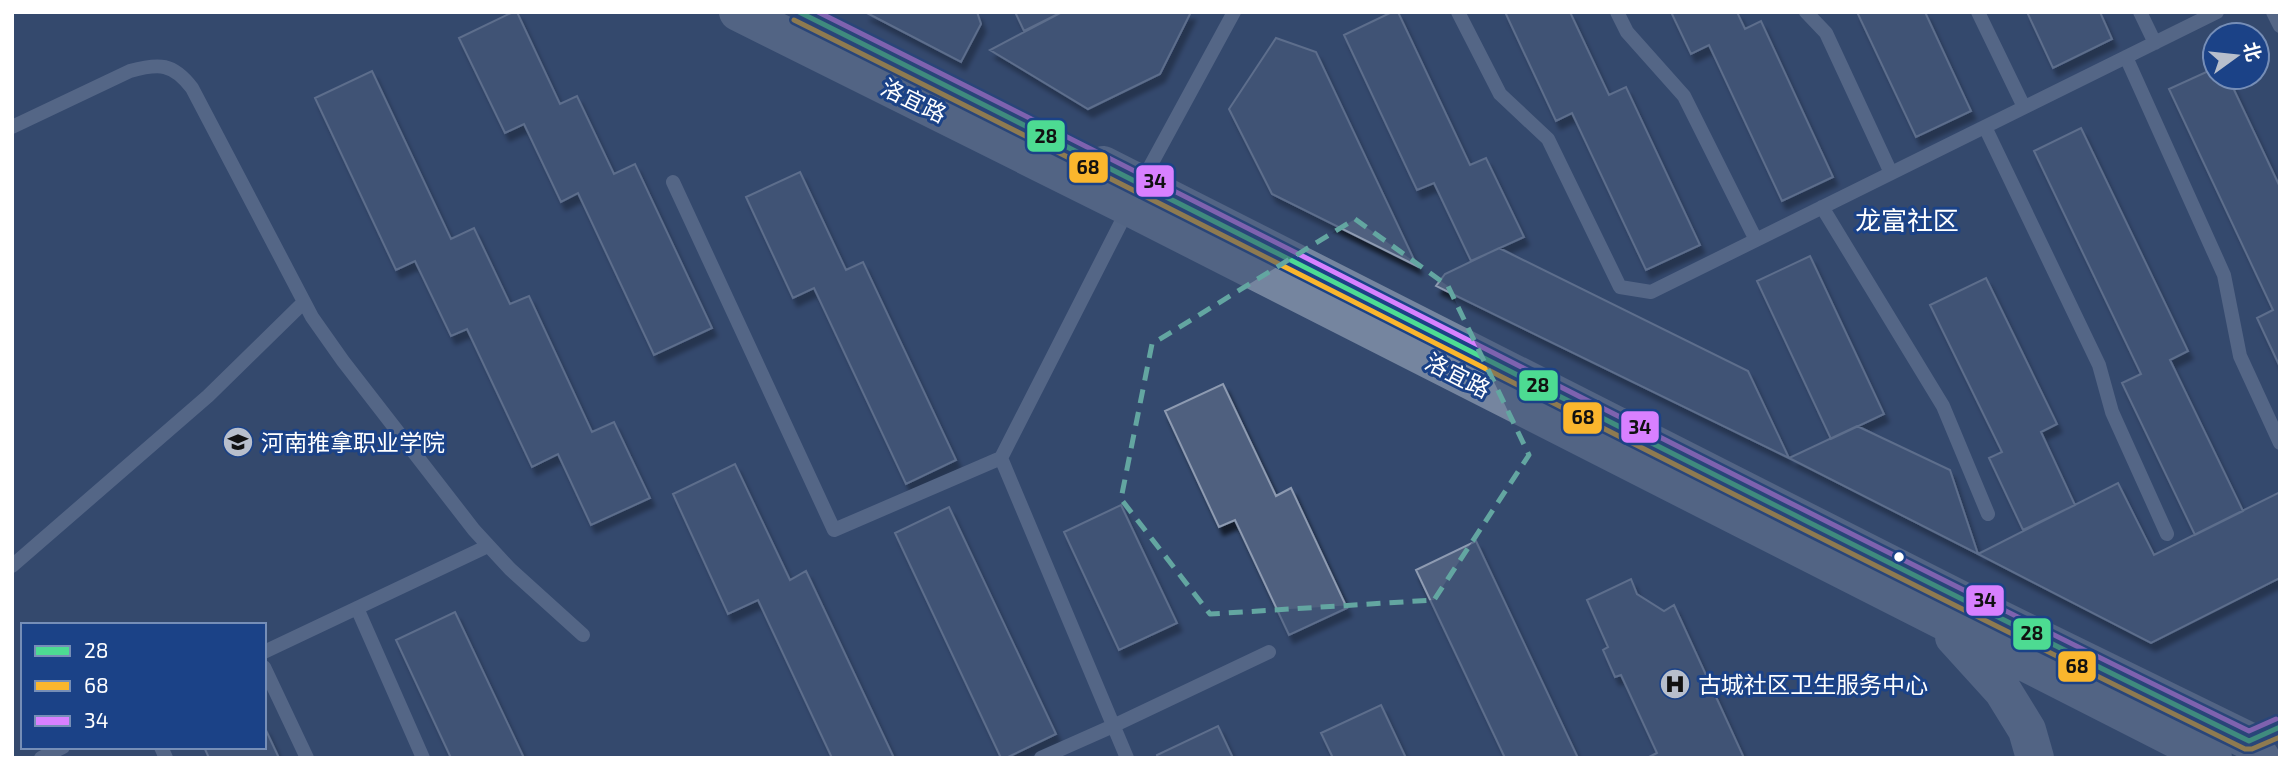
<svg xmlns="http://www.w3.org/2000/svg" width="2292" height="770" viewBox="0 0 2292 770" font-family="'Exo 2','Noto Sans SC',sans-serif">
	<defs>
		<filter id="shadow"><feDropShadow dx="4.5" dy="8" stdDeviation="2" flood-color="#0009"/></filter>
	</defs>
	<rect width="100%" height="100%" fill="#34496e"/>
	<path fill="#50617f" stroke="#8e9bb2" stroke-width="2" filter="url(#shadow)" d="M513 12H517L560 104 577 96 614 174 635 164 712 328 654 355 578 193 561 202 524 124 505 133 459 38Z
		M865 12H977L981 24 961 62Z
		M1015 12H1062L1024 31Z
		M1062 12H1191L1160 74 1088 109 990 50Z
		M1392 12H1398L1470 165 1486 158 1524 237 1471 261 1434 183 1417 190 1344 35Z
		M1505 12H1570L1609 95 1626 87 1700 245 1646 270 1572 113 1556 121Z
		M1671 12H1737L1745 29 1761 21 1833 177 1782 201 1709 45 1691 54Z
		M1857 12H1925L1971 111 1916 137Z
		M2027 12H2100L2112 39 2053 68Z
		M1276 38 1316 52 1417 266 1272 194 1229 109Z
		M2215 68V77H2228L2280 187V367L2257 318 2273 310 2169 89Z
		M372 71 451 239 474 228 510 304 529 296 592 432 614 422 650 498 591 525 558 454 532 467 467 329 451 336 415 261 396 270 315 98Z
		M2081 128 2188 351 2170 360 2243 511 2195 535 2122 383 2141 374 2034 151Z
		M800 172 846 270 863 262 956 460 906 484 814 288 793 298 746 197Z
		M1499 248 1748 371 1789 458 1436 286 1445 274Z
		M1810 256 1884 414 1831 439 1757 281Z
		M1986 278 2057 424 2041 432 2075 505 2023 530 1989 458 2002 452 1930 305Z
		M1223 384 1276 496 1291 488 1347 608 1289 635 1235 520 1219 527 1165 411Z
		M1857 426 1950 470 1978 554 1789 458Z
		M735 464 790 580 806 571 894 758H832L758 600 728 614 673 494Z
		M2118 483 2154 555 2280 492V578L2151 643 1978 554Z
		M1121 505 1177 623 1119 650 1064 532Z
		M949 507 1056 734 1006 758H1001L895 533Z
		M1476 541 1578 758H1505L1416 570Z
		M1631 579 1637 594 1664 611 1674 605 1744 758H1647L1657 753 1621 675 1615 677 1603 650 1608 647 1587 600Z
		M455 612 524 758H451L396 640Z
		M1381 705 1406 758H1333L1321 733Z
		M264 726 279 758H209L204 747H264Z
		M1218 726 1233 758H1158L1157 755Z"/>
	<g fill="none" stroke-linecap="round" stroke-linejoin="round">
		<path stroke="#7b8aa4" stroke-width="14" d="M1458 12 1500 94 1548 139 1620 287 1651 292 2217 12
			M1617 12 1627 32 1684 96 1756 240
			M1806 12 1826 33 1891 173
			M1978 12 2024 107
			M2140 12 2155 43
			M2273 12 2280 26
			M2126 57 2224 275 2240 356 2280 443
			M12 127 130 71C159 63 173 63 192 88L312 317 343 361 474 530 510 569 583 635
			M1985 127 2099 365 2112 412 2167 534
			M673 182 834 530 1001 458
			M1141 183 1234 12
			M1822 207 1943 406 1988 514
			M12 566 208 396 304 302
			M357 608 423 758
			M264 652 488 546
			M264 667 307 758
			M161 747 166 758
			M41 758 63 747
			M1041 758 1113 726 1269 652
			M1127 758 1001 458 1129 207"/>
		<path stroke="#75859f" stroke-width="38" d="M738 12 1129 207 2213 758
			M1103 165 1967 603 2249 741 2261 758
			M1954 637 2003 691 2027 730 2035 758"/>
		<g stroke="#1b4287" stroke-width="10">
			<path id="bus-1" d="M799 12C1283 254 1763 503 2249 741L2280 727"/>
		</g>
		<g stroke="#1b4287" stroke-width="10">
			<path id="bus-2" d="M794 20C1279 261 1759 511 2245 749H2252L2280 737"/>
		</g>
		<g stroke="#1b4287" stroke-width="10">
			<path id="bus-3" d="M818 12C1296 250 1770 497 2249 731L2276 719"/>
		</g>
		<use href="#bus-1" stroke="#4ddb92" stroke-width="5"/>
		<use href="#bus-2" stroke="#fab62d" stroke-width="5"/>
		<use href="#bus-3" stroke="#d880ff" stroke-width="5"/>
	</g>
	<path d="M0 0H2292V770H0ZM1355 219 1448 286 1529 455 1434 600 1210 614 1121 499 1152 344Z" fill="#34496e" fill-opacity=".55" fill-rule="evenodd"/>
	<path fill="none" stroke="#63a6a1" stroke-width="5" stroke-dasharray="14 9" stroke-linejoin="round" d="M1355 219 1448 286 1529 455 1434 600 1210 614 1121 499 1152 344Z"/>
	<defs>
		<g id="university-disc" transform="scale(1.575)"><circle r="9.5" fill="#b8bfcc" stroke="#1b4287"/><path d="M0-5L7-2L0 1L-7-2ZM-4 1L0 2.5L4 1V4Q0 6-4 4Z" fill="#111"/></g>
		<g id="hospital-disc" transform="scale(1.575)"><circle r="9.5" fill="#b8bfcc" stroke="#1b4287"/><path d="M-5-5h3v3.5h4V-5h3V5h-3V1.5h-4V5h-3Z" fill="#111"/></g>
	</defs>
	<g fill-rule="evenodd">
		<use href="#university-disc" x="238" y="442"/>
		<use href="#hospital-disc" x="1675" y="684"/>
	</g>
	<circle fill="#fff" stroke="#1b4287" stroke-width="2.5" cx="1899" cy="557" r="6"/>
	<g text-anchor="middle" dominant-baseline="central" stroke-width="6" stroke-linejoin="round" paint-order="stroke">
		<g font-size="23" fill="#fff" stroke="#1b4287">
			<text transform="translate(914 100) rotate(26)">洛宜路</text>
			<text transform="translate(1458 375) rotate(27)">洛宜路</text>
		</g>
		<g font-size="23" fill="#fff" stroke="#1b4287" text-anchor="start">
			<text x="261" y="442">河南推拿职业学院</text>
			<text x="1698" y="684">古城社区卫生服务中心</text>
		</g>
		<g font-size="26" fill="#fff" stroke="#1b4287">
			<text x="1907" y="219">龙富社区</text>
		</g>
	</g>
	<g stroke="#1b4287" stroke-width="2.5">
		<rect x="1026" y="119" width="40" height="34" rx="7" fill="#4ddb92"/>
		<rect x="1068" y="151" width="41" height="33" rx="7" fill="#fab62d"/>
		<rect x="1135" y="164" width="40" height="34" rx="7" fill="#d880ff"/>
		<rect x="1518" y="369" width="41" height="33" rx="7" fill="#4ddb92"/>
		<rect x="1562" y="401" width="41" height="34" rx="7" fill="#fab62d"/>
		<rect x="1620" y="410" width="40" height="34" rx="7" fill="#d880ff"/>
		<rect x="1965" y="584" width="40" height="33" rx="7" fill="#d880ff"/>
		<rect x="2012" y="617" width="40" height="34" rx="7" fill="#4ddb92"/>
		<rect x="2057" y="650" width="40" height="33" rx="7" fill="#fab62d"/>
	</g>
	<g font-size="19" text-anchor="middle" font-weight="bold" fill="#111">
		<text x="1046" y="143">28</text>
		<text x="1088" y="174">68</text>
		<text x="1155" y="188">34</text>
		<text x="1538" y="392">28</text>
		<text x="1583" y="424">68</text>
		<text x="1640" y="434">34</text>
		<text x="1985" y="607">34</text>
		<text x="2032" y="640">28</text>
		<text x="2077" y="673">68</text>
	</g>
	<rect width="2292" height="770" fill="none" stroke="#ffffff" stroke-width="28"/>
	<rect x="21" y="623" width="245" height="126" fill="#1b4287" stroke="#768eb7" stroke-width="2"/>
	<rect x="35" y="646" width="35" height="10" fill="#4ddb92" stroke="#768eb7" stroke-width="2"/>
	<text x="84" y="658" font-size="21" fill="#ffffff">28</text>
	<rect x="35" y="681" width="35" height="10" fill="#fab62d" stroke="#768eb7" stroke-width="2"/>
	<text x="84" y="693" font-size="21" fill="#ffffff">68</text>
	<rect x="35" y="716" width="35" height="10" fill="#d880ff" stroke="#768eb7" stroke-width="2"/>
	<text x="84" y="728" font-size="21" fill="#ffffff">34</text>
	<g transform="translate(2236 56) rotate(75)"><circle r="33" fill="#1b4287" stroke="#768eb7" stroke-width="2"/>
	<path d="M0-5L12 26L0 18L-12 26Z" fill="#b8bfcc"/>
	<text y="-10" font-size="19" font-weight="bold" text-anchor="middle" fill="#ffffff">北</text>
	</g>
</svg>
